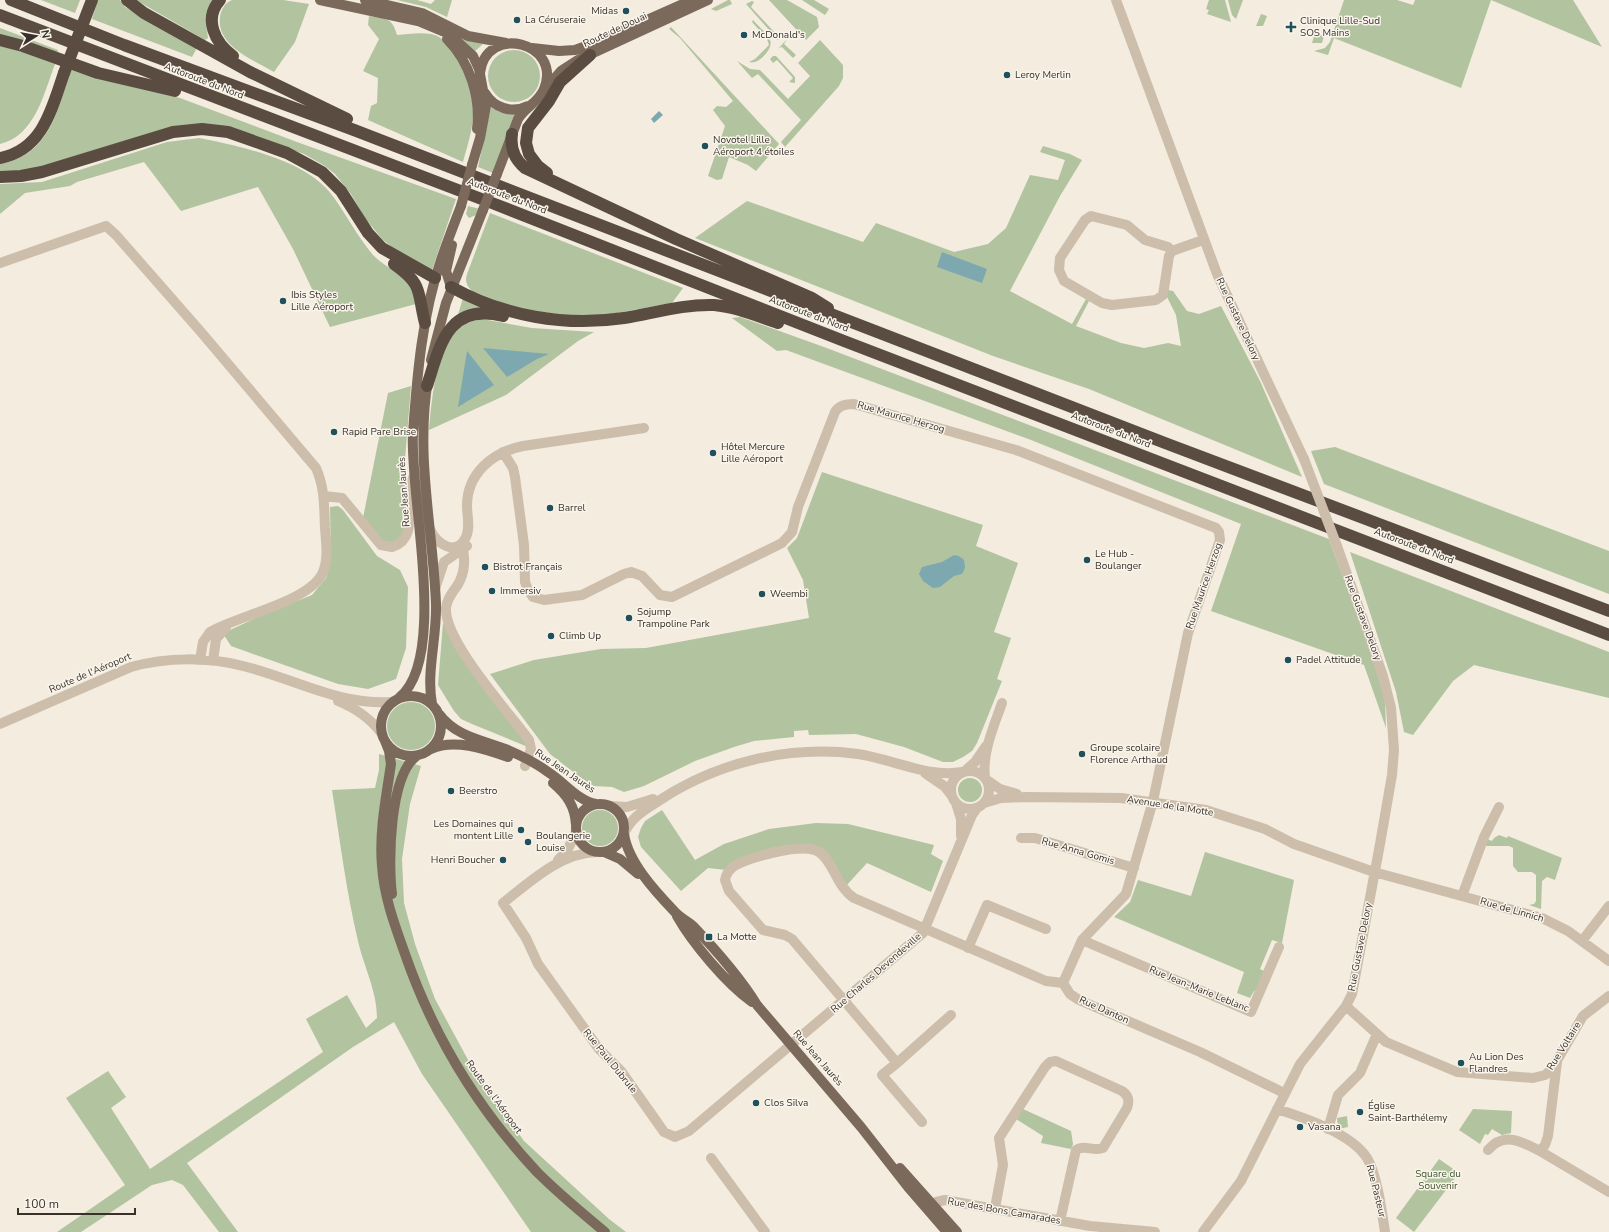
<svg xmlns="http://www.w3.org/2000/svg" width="1609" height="1232" viewBox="0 0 1609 1232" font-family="'Nunito Sans',sans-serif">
	<rect width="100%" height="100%" fill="#f3ecdf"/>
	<path fill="#b2c39f" d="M41 0H80L75 13Z
		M98 0H120L125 7 197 48 192 57 92 19Z
		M136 0H213L206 24 208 38 205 40Z
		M232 0H283L309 4 295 42 274 72C254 60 216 46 220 17 221 9 225 3 232 0Z
		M397 0H417L431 4 435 0H452L447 17 426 7Z
		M728 0H730L732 4 716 11 711 9Z
		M769 0H787L817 17 819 27 806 40Z
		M802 0H814L829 9 825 15Z
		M1209 0H1225L1231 22 1207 14 1209 10 1206 9Z
		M1228 0H1243L1236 19 1232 15Z
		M1344 0H1397L1413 5 1415 0H1573L1602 47 1491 0 1461 88 1334 38 1328 55 1314 51 1325 48 1330 42Z
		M752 1 754 2 751 7 777 35 782 32V35L778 40 746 4Z
		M1261 14 1267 16 1263 26H1256Z
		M369 16C386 19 392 17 397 35 407 34 420 32 431 34 458 39 476 93 473 117 472 132 467 147 463 162L368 120 371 106 377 103 378 78 363 71 379 39 368 25Z
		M753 20C758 26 767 33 770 40 774 49 758 65 749 62L755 59 769 45 767 39 752 22Z
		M671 27 779 144 756 171 748 165 729 157 722 179 717 180 708 176 725 126 713 110 717 106 726 107 733 101 680 38 669 29Z
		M0 28 58 50 57 54 0 36Z
		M1315 33 1324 36 1322 43H1312Z
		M455 34 483 44 474 52Z
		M787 39 784 44 796 55 793 58 782 47 779 48Z
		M820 40 843 65V78L839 86 785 147 781 142 801 120 758 74 752 78 737 61 750 69 760 70 788 99 810 76 798 63Z
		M0 46 19 50 55 64C44 93 35 136 0 144Z
		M488 76a26 26 0 1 1 52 0a26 26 0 1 1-52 0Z
		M773 56H776L795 77V83L789 82 793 78 777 60 773 63 770 59Z
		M71 70 97 78 180 98 297 142 456 199 432 270 393 248 382 239 365 218 351 194 335 174 325 166 304 154 224 126 32 169 0 173V164C50 155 57 111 71 70Z
		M491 107 500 112 515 115 493 173 478 167Z
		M199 138C240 146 306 160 332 195 346 214 357 236 373 255 383 266 403 274 411 286 414 291 414 298 416 304L330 327 293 249 258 187 181 211 144 162 77 182 70 186 25 193 0 214V184L42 182 167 142Z
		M1043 146 1070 154 1082 160 1060 196 1010 291 1072 324 1086 299 1089 301 1076 326 1121 343 1144 348 1168 343 1181 346 1176 315 1167 297 1168 290 1173 291 1187 311 1199 314 1221 306 1260 381 1302 477 1089 389 993 356 695 238 747 201 863 242 876 223 954 252 988 244 1006 228 1030 175 1058 180 1065 160 1040 152Z
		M468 206 480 209 476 215 469 218 466 214Z
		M490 213 683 288 672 303 606 315 580 317 518 309 472 291C466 285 465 281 467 274Z
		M463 298 487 308 457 318Z
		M740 317 824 347 1329 539 1373 659 1385 700 1386 728 1364 665 1211 611 1241 524 1031 440 786 350 777 351 732 318Z
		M482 319 532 328 594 332 578 341 506 395 429 430C431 406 436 351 452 334 461 325 470 321 482 319Z
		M411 386 405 459 407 525 398 541 390 544 382 541 363 518 388 393Z
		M1335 447 1609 551V594L1324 484 1311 451Z
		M822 472 983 525 976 546 1018 563 994 632 1011 638 997 679 1002 681 977 743 972 751 963 757 953 762H943L904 747 856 734 809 735 808 730 794 731V737L754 741 734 747 695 761 644 786 624 792 612 787 594 786 585 781 550 754 490 674 534 660 601 649 646 648 809 618 803 580 787 548 797 538Z
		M338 506 343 510 377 556 400 570 408 587 406 648 396 679 368 689 338 684 231 646 224 635 232 629 258 617 312 595 326 578 331 558 330 507Z
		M1350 552 1609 652V698L1474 665 1453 681 1413 735 1404 732 1396 692Z
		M443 623 528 747 472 724 461 719 454 711 438 685Z
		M387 726a24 24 0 1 1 48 0a24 24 0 1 1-48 0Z
		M379 754 421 766 410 804 402 859 404 903 415 944 435 999 473 1069 524 1141 609 1219 626 1232H531L422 1074 394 1022 353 1047 187 1163 238 1232H219L183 1185 172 1180 152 1185 81 1232H57L125 1185 66 1098 108 1071 126 1097 111 1108 150 1169 323 1052 306 1019 347 995 366 1028 377 1018C377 991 364 967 358 941 346 891 340 840 332 790L375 788 379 770Z
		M958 790a12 12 0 1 1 24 0a12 12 0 1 1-24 0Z
		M662 810 695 860 724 844 769 829 816 823 848 824 934 845 931 854 943 861 931 892 867 863 845 887 814 847 726 870 708 868 681 891 641 847 638 837 641 828 645 821Z
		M582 828a18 18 0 1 1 36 0a18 18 0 1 1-36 0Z
		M1499 835 1507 838 1508 836 1562 858 1555 880 1547 877 1542 881 1541 909 1529 905 1534 904 1536 901V875L1532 872H1518L1513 866V848L1509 846H1484L1487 839 1492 841 1494 838Z
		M1205 852 1294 880 1282 943 1272 940 1260 969 1266 972 1258 990 1254 991 1250 998 1237 993 1244 972 1114 917 1130 902 1138 880 1191 896Z
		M1023 1109 1071 1131 1073 1144 1071 1149 1041 1143 1043 1136 1016 1119Z
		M1473 1109 1512 1111 1511 1133 1502 1135 1492 1129 1488 1135 1485 1134 1480 1144 1459 1130Z
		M1347 1116 1348 1127 1338 1129 1337 1118Z
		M1439 1159 1459 1173 1414 1232 1396 1218Z"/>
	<path fill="#7ea8b0" d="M659 111 663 115 654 123 651 119Z
		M942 252 987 269 982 283 937 267Z
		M483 348 549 354 537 359 507 377Z
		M467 351 494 385 458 407Z
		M954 555 959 556 964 560 965 568 962 574 954 576 940 587 933 588 923 581 919 574 922 567 942 562Z"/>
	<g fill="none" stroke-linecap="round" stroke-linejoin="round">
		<path stroke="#ccbeab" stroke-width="10" d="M1116 0 1217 274 1304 459
			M1172 251 1168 247 1145 240 1127 225 1091 216 1085 220 1060 258 1059 270 1064 281 1102 303 1112 305 1156 300 1163 295 1169 256 1172 251 1203 240
			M0 263 106 226 116 235 201 332 316 468C325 488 324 507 325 528 326 542 329 561 322 574 308 602 237 616 210 632L203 642 200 660
			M503 452 513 468 515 477 524 545 525 582 528 590 533 597 544 600 582 595 624 574 631 572 642 576 660 595 672 597 782 543 792 532 798 507 835 412C839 405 846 404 854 404L1016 450 1216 528 1219 532 1220 540 1188 633 1153 801 1126 894 1082 940 1063 983
			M324 496 342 498 381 545 392 547C419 538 405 509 409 488 409 484 412 480 414 476
			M430 529C436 543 455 557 465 539 471 529 467 516 467 506 467 473 493 452 523 446L644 428
			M462 543C465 558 466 572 457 586 452 593 447 599 446 608 444 641 508 711 529 740L531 749 525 766
			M435 589 444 562 467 546
			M213 661 216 639 226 628
			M338 701C355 708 371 719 382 734
			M0 724 131 667C167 657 207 657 243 666 293 678 339 706 393 702
			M951 790a19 19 0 1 1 38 0a19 19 0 1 1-38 0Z
			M965 771 975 762 986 746
			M925 773 944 786 952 796
			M985 777C982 752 994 726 1002 703
			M987 780 1000 789 1017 794
			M956 803 961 819V836
			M984 803 1001 798 1027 797 1121 798 1206 810 1265 829 1294 844 1374 872 1542 918 1568 931 1609 961
			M610 806 627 807 653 799
			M624 834C631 817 645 810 660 800 718 762 789 745 858 754 892 759 928 778 962 772
			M1021 838H1035L1134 868
			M597 852C560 853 531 881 503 903L526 938 538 964 599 1049 621 1071 664 1132 675 1137 689 1131 923 933 972 815 977 808
			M558 860 568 849 576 832
			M1462 896 1484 837 1499 807
			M1082 940 1251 1012 1279 947
			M1582 941 1609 906
			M968 948 987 905 1046 929
			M1063 983 1070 994 1079 1000 1200 1052 1284 1093
			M1346 1006 1386 1042 1457 1072 1533 1078 1545 1075 1552 1069 1583 1016 1609 996
			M1557 1062 1548 1136 1545 1145 1540 1151 1609 1192
			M897 1063 951 1015
			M1277 1109C1304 1118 1351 1133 1367 1158 1377 1174 1382 1212 1385 1232
			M922 1122 882 1075 897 1063 792 939 785 935 763 930 729 891 725 880C726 874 729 870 733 867 747 857 804 842 819 852 834 862 836 886 854 898L1046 981 1063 983
			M1328 1129 1338 1095 1360 1073 1377 1034
			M1488 1150C1504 1131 1522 1142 1540 1151
			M711 1158 765 1232
			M995 1208 1003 1165 999 1138 1045 1067 1050 1062 1056 1061 1122 1091C1128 1095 1130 1100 1127 1108L1103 1148C1094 1152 1084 1144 1076 1150L1060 1221
			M928 1209 936 1202 945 1200 1090 1226 1155 1232
			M1203 1232 1241 1181 1300 1064 1346 1006 1352 994 1380 844 1392 775 1394 750 1391 708 1383 676 1337 546"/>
		<path stroke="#7b6a5b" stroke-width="10" d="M320 0 418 21 449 34 473 56 479 69 486 106 480 138 472 165
			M365 0 422 13 468 36 506 43
			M447 39C470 62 481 98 477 129
			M532 48 559 51 575 50 597 42 692 0
			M480 73C486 23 563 42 544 89 539 102 525 107 518 119L497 174
			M546 88 561 71 578 60 708 0
			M485 93C494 108 512 114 528 106
			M451 287 446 271 452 245
			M431 360 446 303 483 210
			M428 380C415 455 433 529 436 604 437 638 426 672 432 704
			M381 726a30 30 0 1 1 60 0a30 30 0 1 1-60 0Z
			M399 698C449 658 409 495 413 433 417 376 422 315 441 260 447 242 454 224 461 206
			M439 714C456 737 483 740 508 750 522 756 536 763 548 772 564 782 578 801 596 804
			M385 741 389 751 391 764C386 798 379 832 382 866 384 897 395 926 405 954 433 1035 478 1109 537 1172 558 1193 582 1213 605 1232
			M431 749C454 738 485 749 508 757
			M553 783C567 795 575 806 576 825
			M576 828a24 24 0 1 1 48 0a24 24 0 1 1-48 0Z
			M624 834C628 862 655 891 674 911 679 917 687 921 693 926 714 948 741 979 757 1005L861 1127 908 1187 947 1232
			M604 852 620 859 638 874
			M392 894C388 863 389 773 418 755
			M677 916C693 944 726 983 752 1002
			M900 1168 957 1232"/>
		<path stroke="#5a4c41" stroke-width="12" d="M11 0 124 45 354 130 1165 443 1609 611
			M127 0 144 13 250 72 347 119
			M220 0C203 19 215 43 233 56
			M0 15 492 203 844 341 1609 635
			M0 40 23 46 98 73 175 91
			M512 134C510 148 514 159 525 168L676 239 812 298 828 308
			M0 158C43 150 52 108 64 73
			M547 173 538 166 529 154 526 143 528 128 549 101 560 82 590 55
			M0 177 21 176 42 172 173 132 202 129 228 132 287 153 322 172 341 191 368 233 382 248 435 278
			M394 264C424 285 417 292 425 323
			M451 287C504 316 564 327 624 318 654 313 684 304 714 305 736 307 757 316 778 323
			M427 386C440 345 448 302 503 316"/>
		<path stroke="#ccbeab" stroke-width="10" d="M1304 459 1337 546"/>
		<path stroke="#7b6a5b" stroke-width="10" d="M461 206 472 165
			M483 210 497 174"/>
		<path stroke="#5a4c41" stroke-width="12" d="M64 73 92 0"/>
	</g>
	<g fill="#1f505b" stroke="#faf5ec" stroke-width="1.5">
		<circle cx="626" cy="11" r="4"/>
		<circle cx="517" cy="20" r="4"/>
		<path d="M1289 21h4v4h4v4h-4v4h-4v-4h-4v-4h4z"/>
		<circle cx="744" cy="35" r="4"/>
		<circle cx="1007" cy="75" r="4"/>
		<circle cx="705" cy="146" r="4"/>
		<circle cx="283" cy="301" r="4"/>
		<circle cx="334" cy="432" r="4"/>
		<circle cx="713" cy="453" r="4"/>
		<circle cx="550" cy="508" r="4"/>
		<circle cx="1087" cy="560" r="4"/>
		<circle cx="485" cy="567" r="4"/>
		<circle cx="492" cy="591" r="4"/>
		<circle cx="762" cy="594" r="4"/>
		<circle cx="629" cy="618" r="4"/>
		<circle cx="551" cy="636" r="4"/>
		<circle cx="1288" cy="660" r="4"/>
		<circle cx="1082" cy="754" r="4"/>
		<circle cx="451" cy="791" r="4"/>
		<circle cx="521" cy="830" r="4"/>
		<circle cx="528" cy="842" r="4"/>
		<circle cx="503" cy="860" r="4"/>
		<rect x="705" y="933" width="8" height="8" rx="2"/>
		<circle cx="1461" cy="1063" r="4"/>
		<circle cx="756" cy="1103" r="4"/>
		<circle cx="1360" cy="1112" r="4"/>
		<circle cx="1300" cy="1127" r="4"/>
	</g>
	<g text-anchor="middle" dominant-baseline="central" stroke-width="3" stroke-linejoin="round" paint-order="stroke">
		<g font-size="10" fill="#39312a" stroke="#faf5ec" text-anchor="start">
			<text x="618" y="11" text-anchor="end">Midas</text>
			<text x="525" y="20">La Céruseraie</text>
			<text x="1300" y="21">Clinique Lille-Sud<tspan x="1300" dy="12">SOS Mains</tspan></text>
			<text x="752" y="35">McDonald's</text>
			<text x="1015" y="75">Leroy Merlin</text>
			<text x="713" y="140">Novotel Lille<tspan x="713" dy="12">Aéroport 4 étoiles</tspan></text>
			<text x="291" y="295">Ibis Styles<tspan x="291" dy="12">Lille Aéroport</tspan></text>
			<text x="342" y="432">Rapid Pare Brise</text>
			<text x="721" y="447">Hôtel Mercure<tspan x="721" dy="12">Lille Aéroport</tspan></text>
			<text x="558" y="508">Barrel</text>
			<text x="1095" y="554">Le Hub -<tspan x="1095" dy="12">Boulanger</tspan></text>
			<text x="493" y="567">Bistrot Français</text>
			<text x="500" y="591">Immersiv</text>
			<text x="770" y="594">Weembi</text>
			<text x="637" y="612">Sojump<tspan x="637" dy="12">Trampoline Park</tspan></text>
			<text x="559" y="636">Climb Up</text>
			<text x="1296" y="660">Padel Attitude</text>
			<text x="1090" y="748">Groupe scolaire<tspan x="1090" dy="12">Florence Arthaud</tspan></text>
			<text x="459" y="791">Beerstro</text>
			<text x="513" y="824" text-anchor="end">Les Domaines qui<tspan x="513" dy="12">montent Lille</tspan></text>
			<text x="536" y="836">Boulangerie<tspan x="536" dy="12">Louise</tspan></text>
			<text x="495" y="860" text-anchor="end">Henri Boucher</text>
			<text x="717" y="937">La Motte</text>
			<text x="1469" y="1057">Au Lion Des<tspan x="1469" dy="12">Flandres</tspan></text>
			<text x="764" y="1103">Clos Silva</text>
			<text x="1368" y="1106">Église<tspan x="1368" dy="12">Saint-Barthélemy</tspan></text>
			<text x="1308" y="1127">Vasana</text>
		</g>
		<g font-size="10" fill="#39312a" stroke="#faf5ec">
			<text transform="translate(615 30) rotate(-25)">Route de Douai</text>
			<text transform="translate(204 81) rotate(21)">Autoroute du Nord</text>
			<text transform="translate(507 196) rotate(21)">Autoroute du Nord</text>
			<text transform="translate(809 314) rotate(21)">Autoroute du Nord</text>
			<text transform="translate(1238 319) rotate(65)">Rue Gustave Delory</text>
			<text transform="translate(901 417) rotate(16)">Rue Maurice Herzog</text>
			<text transform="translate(1111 430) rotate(21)">Autoroute du Nord</text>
			<text transform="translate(404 492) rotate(-94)">Rue Jean Jaurès</text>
			<text transform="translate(1414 546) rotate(21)">Autoroute du Nord</text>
			<text transform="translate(1204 586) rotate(-71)">Rue Maurice Herzog</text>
			<text transform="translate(1363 618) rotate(70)">Rue Gustave Delory</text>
			<text transform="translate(90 673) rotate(-23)">Route de l'Aéroport</text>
			<text transform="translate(565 771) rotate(34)">Rue Jean Jaurès</text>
			<text transform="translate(1170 806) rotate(9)">Avenue de la Motte</text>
			<text transform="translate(1078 851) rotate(16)">Rue Anna Gomis</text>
			<text transform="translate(1512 910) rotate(16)">Rue de Linnich</text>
			<text transform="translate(1360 947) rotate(-79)">Rue Gustave Delory</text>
			<text transform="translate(876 973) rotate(-41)">Rue Charles Devendeville</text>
			<text transform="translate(1199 989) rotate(22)">Rue Jean-Marie Leblanc</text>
			<text transform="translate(1104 1010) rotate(24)">Rue Danton</text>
			<text transform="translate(1564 1046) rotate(-58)">Rue Voltaire</text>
			<text transform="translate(818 1058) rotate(49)">Rue Jean Jaurès</text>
			<text transform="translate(610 1061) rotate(51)">Rue Paul Dubrule</text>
			<text transform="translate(494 1097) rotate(54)">Route de l'Aéroport</text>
			<text transform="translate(1376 1191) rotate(76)">Rue Pasteur</text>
			<text transform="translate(1004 1211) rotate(10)">Rue des Bons Camarades</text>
		</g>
		<g font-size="10" fill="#43582e" stroke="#faf5ec">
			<text x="1438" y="1174">Square du<tspan x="1438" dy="12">Souvenir</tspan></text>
		</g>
	</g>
	<g transform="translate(36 36) rotate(79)" stroke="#faf5ec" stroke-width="3" paint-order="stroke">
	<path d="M0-3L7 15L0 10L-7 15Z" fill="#39312a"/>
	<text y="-6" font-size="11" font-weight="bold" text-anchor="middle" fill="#39312a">N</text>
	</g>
	<path d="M18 1208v6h117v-6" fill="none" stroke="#39312a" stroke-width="2"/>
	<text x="24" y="1208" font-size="12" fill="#39312a" stroke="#faf5ec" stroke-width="3" paint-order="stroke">100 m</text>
</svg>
